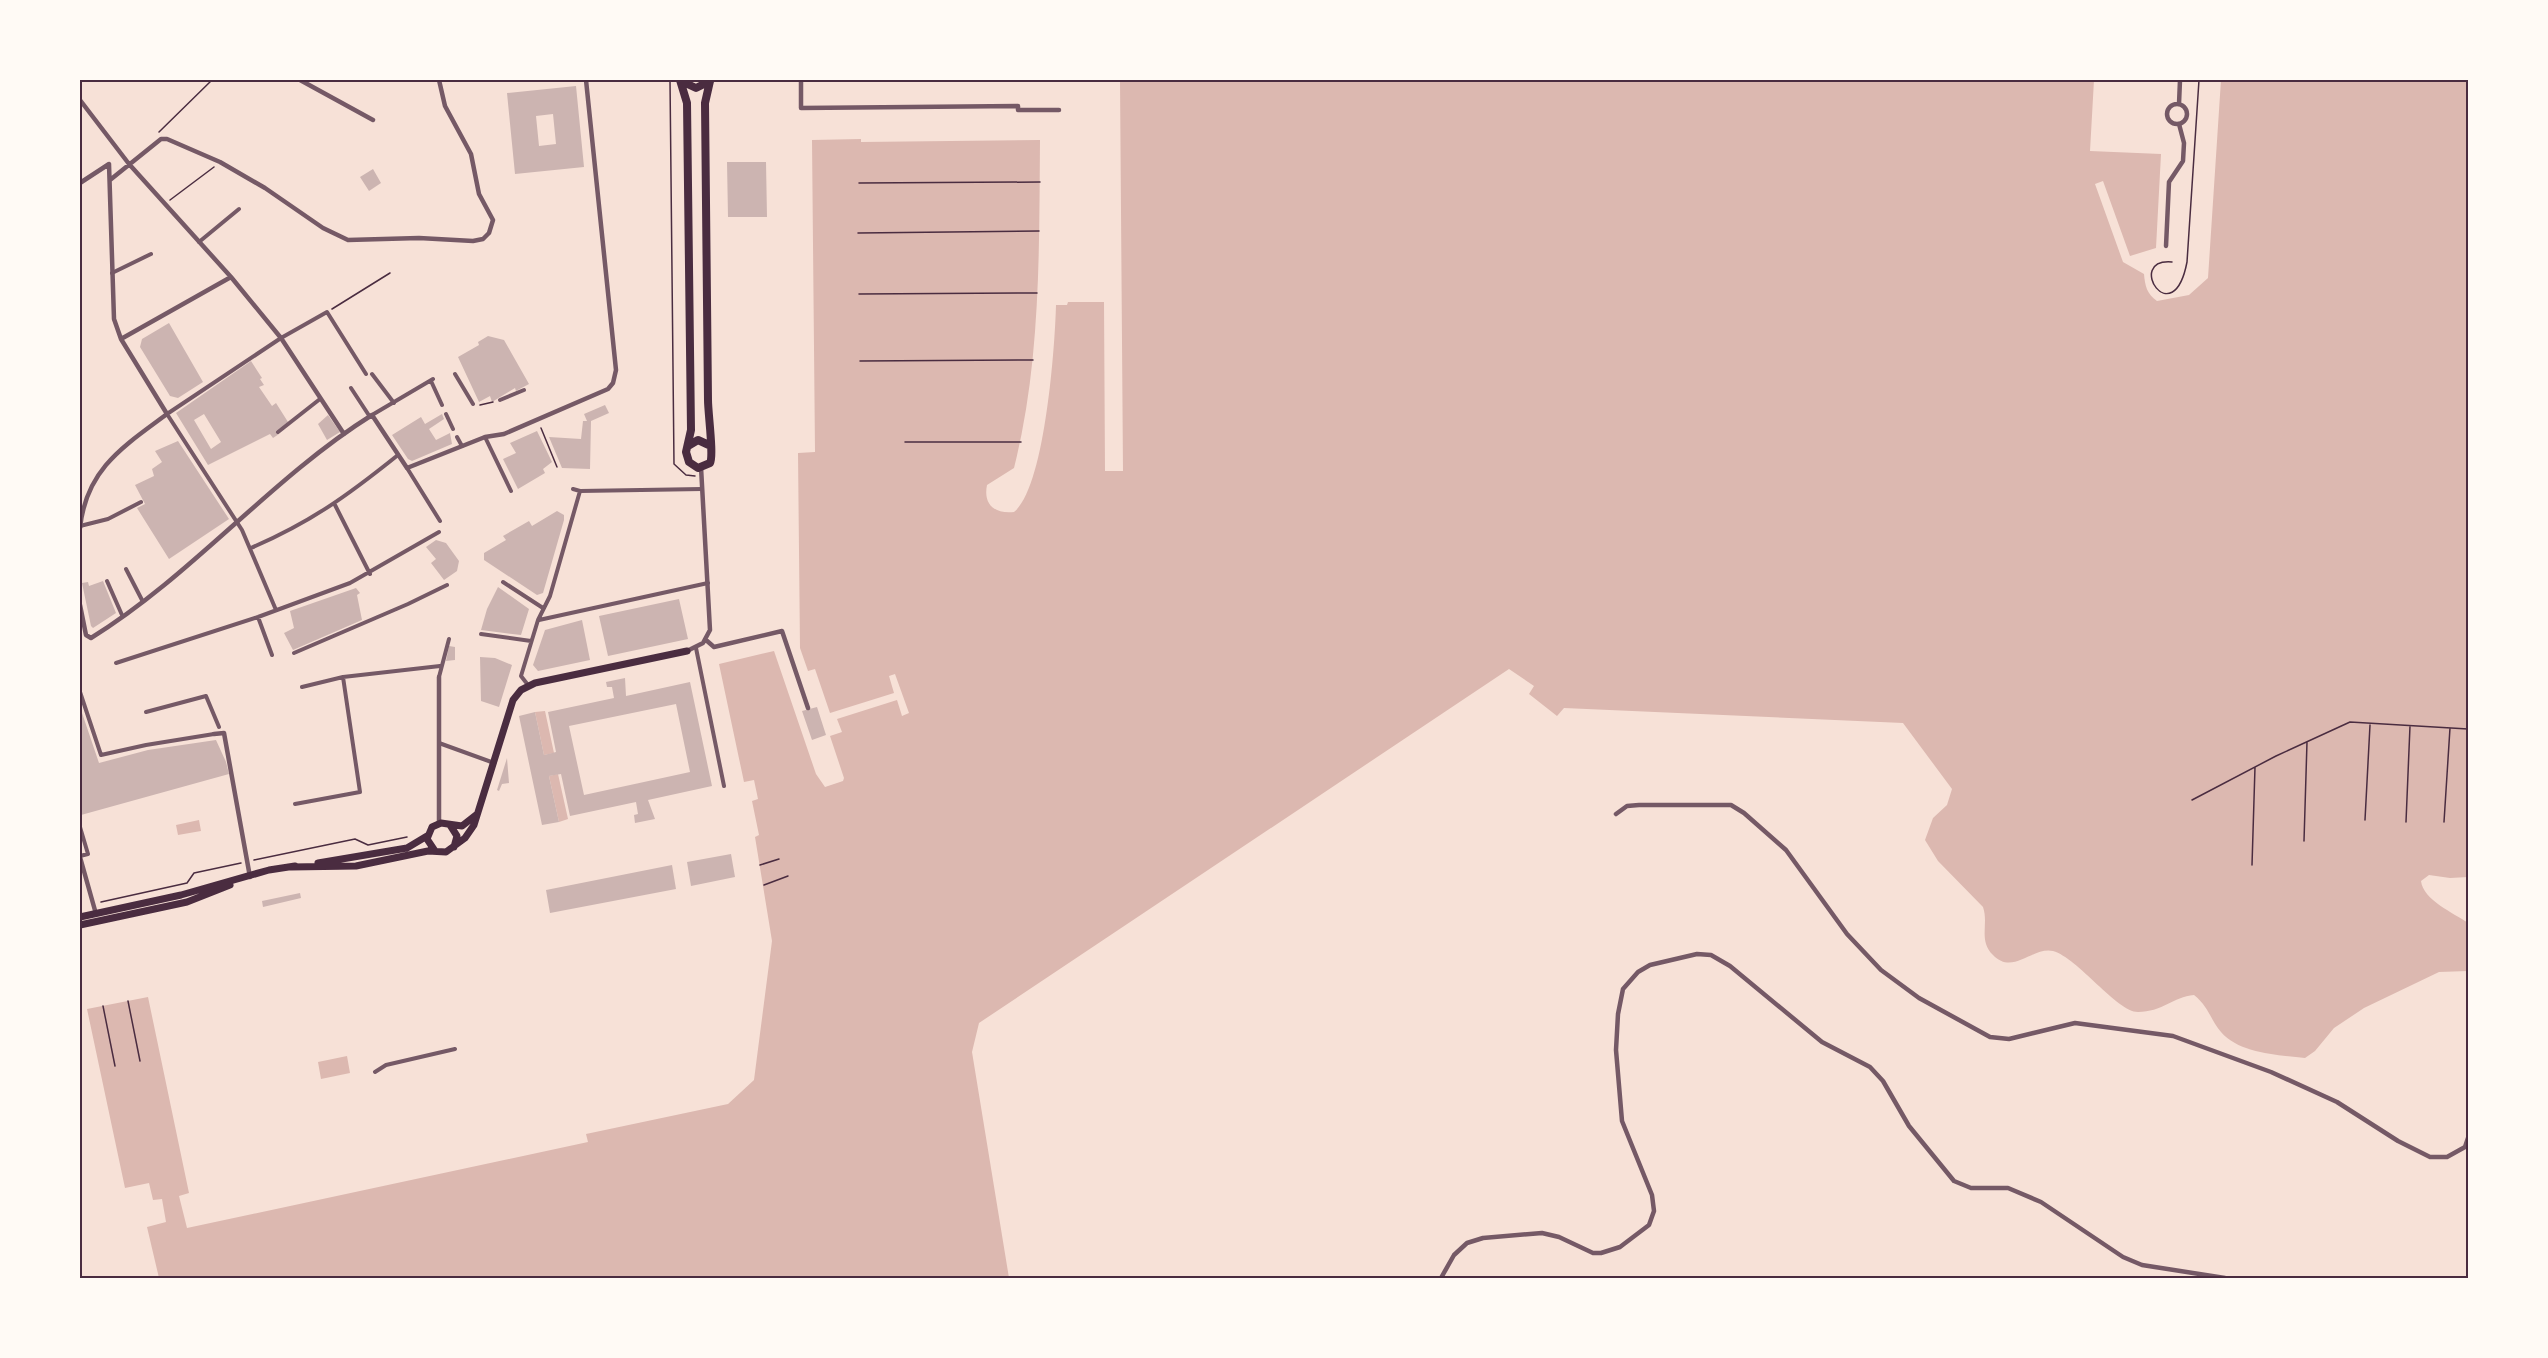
<svg xmlns="http://www.w3.org/2000/svg" width="2548" height="1358" viewBox="0 0 2548 1358" font-family="Lato,sans-serif">
	<rect width="100%" height="100%" fill="#f7e1d7"/>
	<path fill="#dcb8b0" d="M1120 80H2094L2090 151 2161 154 2156 248 2130 256 2103 181 2095 184 2123 262 2144 274C2145 286 2147 294 2157 301L2189 295 2208 278 2221 80H2468V877L2450 878 2429 875 2421 881C2423 900 2454 913 2468 923V971L2439 972 2364 1008 2334 1028 2315 1051 2305 1058C2279 1055 2240 1054 2221 1032 2210 1019 2209 1007 2194 995 2173 997 2162 1012 2138 1012 2117 1012 2078 958 2053 951 2033 946 2013 976 1993 955 1978 940 1989 924 1983 907L1938 861 1925 840 1933 818 1947 805 1952 789 1903 723 1564 708 1557 716 1529 694 1534 686 1509 669 979 1023 972 1052 1009 1278H159L147 1227 166 1222 162 1199 153 1200 149 1183 125 1188 87 1009 148 997 189 1193 179 1196 187 1228 588 1142 586 1134 728 1104 754 1080 772 941 755 837 759 835 752 801 758 799 754 780 744 782 719 664 774 651 816 774 825 787 843 781 844 778 830 736 842 732 837 719 897 700 902 716 909 713 895 674 889 676 894 693 830 713 815 669 808 671 800 648 798 453 815 452 812 140 861 139V142L1040 140C1039 249 1041 362 1014 468L987 485C983 505 995 514 1014 512 1045 488 1055 346 1056 305H1067L1068 302H1104L1105 471H1123Z
		M545 711 554 753 544 755 535 712Z
		M558 774 568 819 559 822 549 776Z
		M199 820 201 831 178 835 176 825Z
		M347 1056 350 1073 321 1079 318 1062Z"/>
	<path fill="#ccb4b1" fill-rule="evenodd" d="M576 86 584 167 515 174 507 93ZM553 114 556 144 539 146 536 116Z
		M727 162H766L767 217H728Z
		M373 169 381 183 369 191 360 177Z
		M169 323 203 382 178 398 170 396 140 347 142 339Z
		M488 336 504 340 529 384 516 391 515 388 492 402 490 396 479 402 458 357 479 345 478 342Z
		M251 361 262 378 260 379 264 385 259 387 272 406 276 403 288 422 276 431 279 434 273 438 270 434 208 465 176 413ZM204 414 221 442 211 449 194 420Z
		M605 405 609 413 591 421 590 469 562 468 549 437 581 439 583 421H587L584 414Z
		M442 414 444 419 429 429 436 440 450 433 452 444 412 461 408 459 392 435 421 417 425 424Z
		M328 415 340 432 327 440 318 424Z
		M537 431 552 462 543 469 545 473 518 489 503 459 516 453 510 443Z
		M178 441 229 519 169 559 137 508 145 504 135 485 154 476 152 469 162 462 155 451Z
		M557 511 564 515V520L543 593 537 595 484 560V553L506 540 503 536 529 521 532 526Z
		M436 540 446 543 459 561 457 571 444 580 431 563 436 559 426 547Z
		M103 581 116 613 93 628 91 626 82 583 88 582 89 586Z
		M498 587 529 609 521 635 481 630 487 609Z
		M356 588 360 593 357 595 362 620 293 650 284 633 294 628 290 611Z
		M679 599 688 639 608 656 599 616Z
		M582 620 590 660 538 671 533 665 545 630Z
		M449 646 455 647V660L446 661Z
		M480 657 495 658 512 665 499 707 481 701Z
		M625 678 626 696 690 682 712 786 648 800 655 819 635 823 634 815 638 814 636 802 570 816 561 774 549 776 559 822 542 825 519 716 535 712 544 755 556 752 548 712 614 698 612 687H607L606 682ZM676 704 690 772 584 795 569 726Z
		M80 707 99 763 148 750 216 740 226 762 229 774 81 815Z
		M817 707 826 735 812 740 802 711Z
		M507 758 509 783 502 784 499 791 497 790Z
		M731 854 735 877 691 886 687 862Z
		M672 865 676 889 550 913 546 890Z
		M300 893 301 898 263 907 262 901Z"/>
	<g fill="none" stroke-linecap="round" stroke-linejoin="round">
		<path stroke="#4a2c40" stroke-width="1.5" d="M670 80 674 464 686 475 695 476
			M159 132 212 80
			M859 183 1040 182
			M170 200 214 167
			M858 233 1039 231
			M2172 262C2124 258 2173 335 2187 262L2199 80
			M859 294 1037 293
			M332 309 390 273
			M860 361 1033 360
			M480 405 493 402
			M541 428 557 467
			M905 442H1021
			M2192 800 2276 756 2350 722 2468 729
			M2365 820 2370 725
			M2406 822 2410 726
			M2444 822 2450 728
			M2304 841 2307 742
			M254 860 355 839 368 845 407 837
			M760 865 779 859
			M2252 865 2255 767
			M764 885 788 876
			M101 902 187 883 194 873 241 863
			M128 1001 140 1061
			M103 1006 115 1066"/>
		<path stroke="#755966" stroke-width="4" d="M199 242 239 209
			M112 273 151 254
			M372 374 394 403
			M455 374 473 404
			M431 381 442 405
			M351 388 370 417
			M500 400 524 390
			M446 414 453 429
			M372 415 433 379
			M278 432 320 399
			M457 437 462 446
			M485 437 511 491
			M407 468 440 521
			M573 489 580 491 702 489
			M335 505 370 574
			M80 526 108 519 141 502
			M251 548C311 522 347 496 398 455
			M126 569 142 600
			M107 581 122 615
			M503 582 543 608
			M276 610 242 530 167 414 281 338 327 312 366 374
			M258 617 272 655
			M539 620 708 583
			M481 634 531 641
			M696 648 724 786
			M294 653 408 604 447 585
			M116 663 258 617 350 583 439 532
			M439 677 449 639
			M528 685 521 676 538 620 550 596 580 491
			M302 687 343 677 440 666
			M80 692 101 755 146 745 214 734
			M146 712 206 696 219 727
			M439 743 494 763
			M295 804 360 792 343 677
			M80 827 88 854 80 856
			M375 1072 386 1065 455 1049"/>
		<path stroke="#755966" stroke-width="4.5" d="M300 80 373 120
			M801 80V108L1018 106V110H1059
			M80 100 129 164 231 277 281 338 344 434
			M2179 104 2180 80
			M2167 114a10 10 0 1 1 20 0a10 10 0 1 1-20 0Z
			M110 180 161 139H167L220 162 265 188 323 228 348 240 419 238 473 241 483 239 489 233 493 220 479 194 471 154 445 106 439 80
			M80 183 109 164 114 319 121 339 167 414C124 446 86 469 80 528
			M2166 246 2169 182 2183 161 2184 143 2179 124
			M121 339 231 277
			M80 605 86 635 91 638C193 575 270 479 372 415L407 468 485 437 504 434 608 389 613 383 616 370 586 80
			M706 640 714 647 782 631 808 708
			M687 651 703 643 710 630 701 467
			M439 677V824
			M214 734 224 733 250 877
			M1616 814 1627 806 1639 805H1731L1744 813 1786 850 1847 934 1881 970 1919 998 1990 1037 2009 1039 2075 1023 2173 1036 2271 1072 2337 1102 2398 1141 2430 1157H2447L2465 1147 2468 1138
			M80 857 96 914
			M1441 1278 1454 1255 1467 1243 1483 1238 1542 1233 1559 1237 1593 1253H1601L1620 1247 1649 1225 1654 1211 1652 1195 1622 1121 1616 1050 1618 1014 1623 989 1638 972 1650 965 1697 954 1711 955 1730 966 1822 1042 1870 1067 1883 1081 1909 1126 1954 1181 1971 1188H2008L2041 1202 2123 1257 2142 1265 2225 1278"/>
		<path stroke="#4a2c40" stroke-width="7" d="M450 825 457 836 454 847
			M435 851 427 839 432 827 441 823 462 826 476 815
			M318 863 407 848 427 836
			M291 867 356 866 428 851 446 852 465 838 474 825 513 700 521 690 535 683 687 651
			M80 917 181 895 269 870 295 866
			M80 925 187 902 230 885"/>
		<path stroke="#4a2c40" stroke-width="8" d="M680 80 687 103 691 430 686 452 689 462 698 468 710 463C714 456 708 413 708 400 707 301 706 202 705 103L710 81
			M681 81 696 88 710 81
			M688 446 698 440 711 446"/>
	</g>
	<rect width="2548" height="1358" fill="none" stroke="#fffaf5" stroke-width="162"/>
	<rect x="81" y="81" width="2386" height="1196" fill="none" stroke="#4a2c40" stroke-width="2"/>
</svg>
